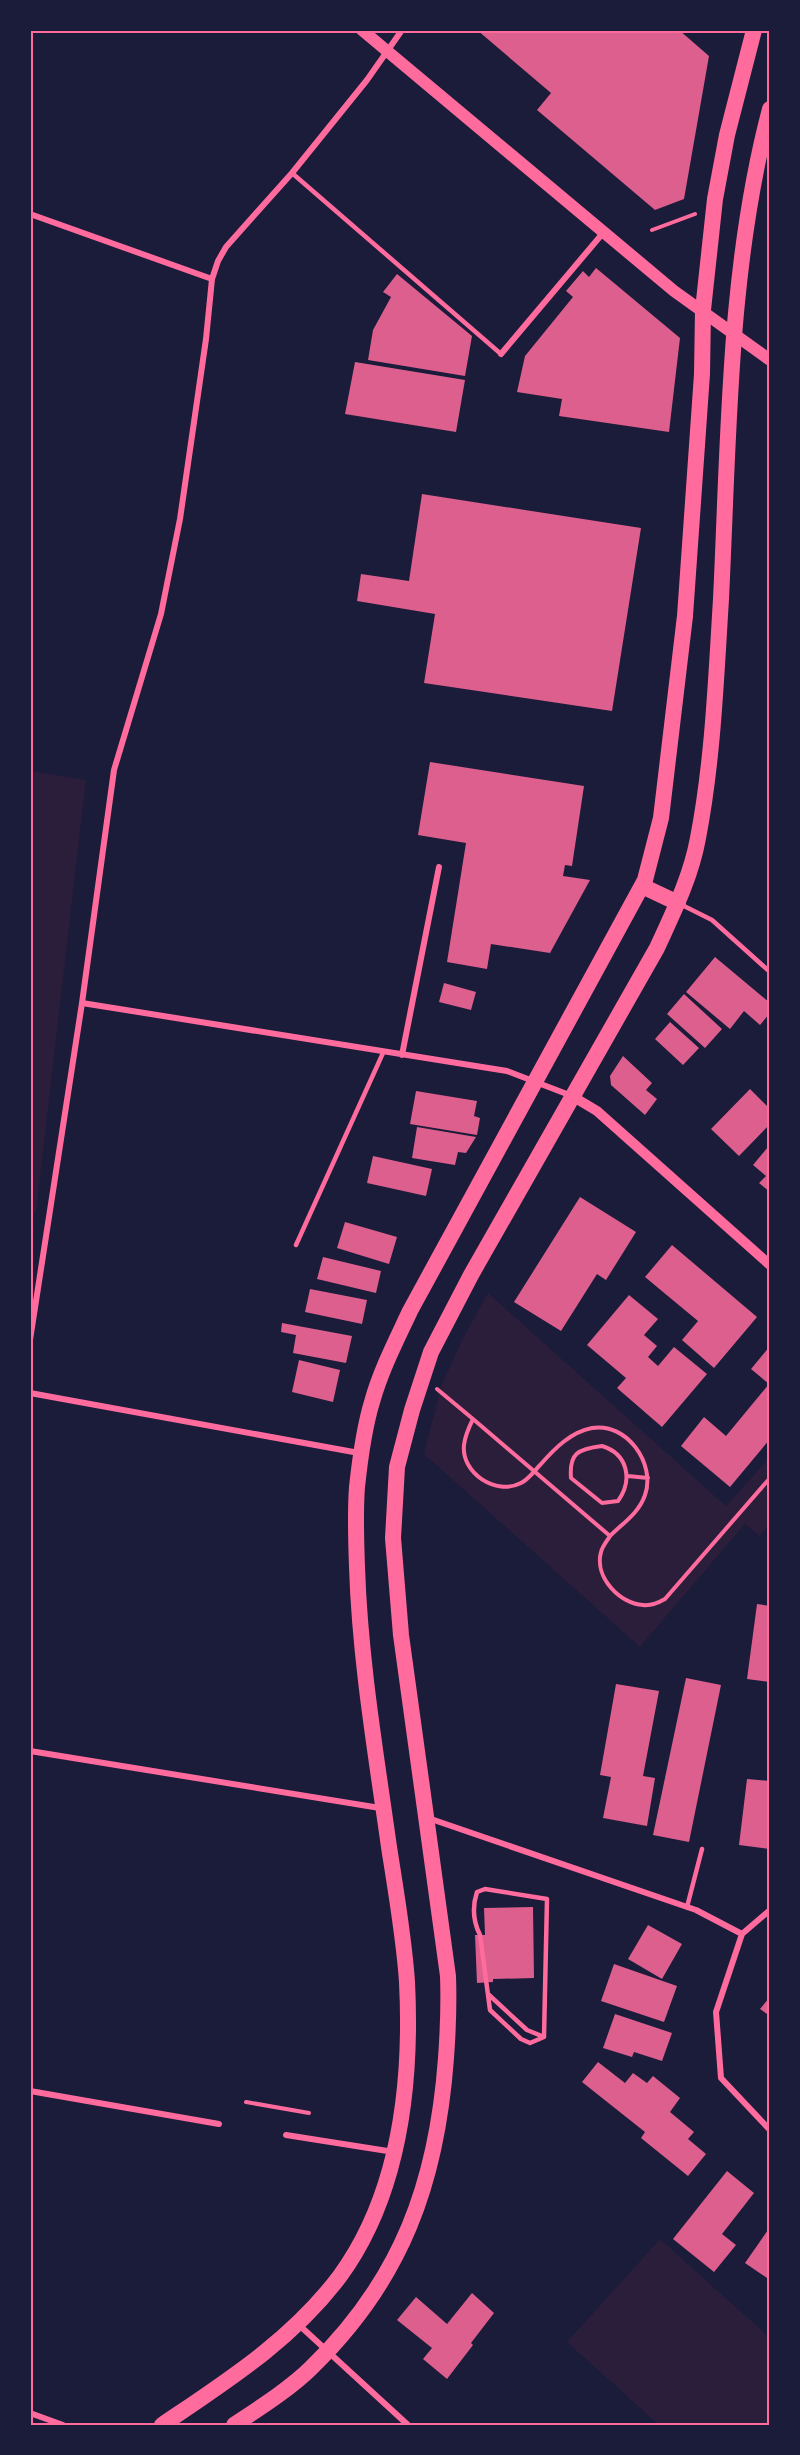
<svg xmlns="http://www.w3.org/2000/svg" width="800" height="2455" viewBox="0 0 800 2455" font-family="Arial,sans-serif">
	<rect width="100%" height="100%" fill="#1b1b3a"/>
	<path fill="#2a1e3b" d="M30 771 86 780 36 1212 30 1211Z
		M488 1293 726 1506 770 1457V1524L759 1536 745 1524 640 1647 424 1454 441 1387 462 1340Z
		M660 2239 770 2338V2425H659L567 2342Z"/>
	<path fill="#dd5f8e" d="M477 30H679L709 56 684 199 655 210 537 110 551 93Z
		M596 268 680 338 669 432 559 416 562 399 517 392 525 356 573 297 566 291 583 271 589 277Z
		M397 274 472 336 465 376 368 360 373 330 391 297 383 292Z
		M355 362 465 380 456 432 345 414Z
		M422 494 641 528 612 711 424 683 435 614 357 601 361 574 409 581Z
		M430 762 584 786 572 866 565 865 563 876 590 880 550 953 491 944 487 969 447 962 466 843 418 835Z
		M715 957 770 1003V1013L760 1025 744 1011 730 1029 686 992Z
		M444 983 476 992 471 1010 439 1002Z
		M684 994 722 1029 705 1048 667 1014Z
		M670 1022 699 1048 683 1065 655 1039Z
		M623 1056 652 1083 646 1090 657 1099 645 1115 611 1085 610 1076Z
		M750 1089 770 1109V1124L739 1156 711 1129Z
		M416 1091 477 1101 474 1116 480 1118 477 1135 410 1124Z
		M417 1127 476 1137 466 1153 458 1152 455 1165 412 1158Z
		M768 1147 770 1148V1192L759 1183 766 1176 753 1165Z
		M373 1156 432 1169 426 1196 367 1183Z
		M580 1197 636 1232 606 1280 597 1274 561 1331 514 1302Z
		M345 1222 397 1237 389 1264 337 1248Z
		M672 1245 757 1317 714 1368 682 1340 698 1321 645 1277Z
		M323 1257 381 1271 376 1293 317 1279Z
		M310 1289 367 1300 362 1324 305 1312Z
		M629 1295 658 1319 644 1335 657 1346 648 1357 658 1366 674 1347 707 1374 662 1427 617 1388 626 1378 587 1345Z
		M282 1323 352 1336 346 1363 293 1353 296 1335 281 1332Z
		M770 1346V1439L730 1487 681 1446 704 1417 726 1436 769 1384 751 1369Z
		M299 1360 340 1370 333 1402 292 1392Z
		M757 1604 770 1606V1682L747 1679Z
		M686 1678 721 1685 689 1842 653 1835Z
		M616 1684 659 1691 643 1776 655 1778 647 1826 603 1818 611 1777 600 1775Z
		M747 1779 770 1781V1849L739 1845Z
		M533 1907 534 1978 493 1979V1982L477 1983 475 1935H485L484 1908Z
		M648 1925 682 1944 662 1979 628 1959Z
		M614 1964 677 1986 664 2022 601 2001Z
		M770 1997V2016L760 2009Z
		M615 2014 672 2033 662 2061 634 2052 632 2057 603 2048Z
		M598 2062 625 2083 633 2073 647 2083 653 2076 680 2098 670 2112 694 2132 688 2139 706 2154 688 2176 641 2138 645 2132 582 2082Z
		M727 2171 754 2193 722 2234 736 2245 714 2272 673 2239Z
		M770 2227V2280L745 2263Z
		M472 2293 494 2313 471 2343 473 2345 447 2379 423 2359 432 2348 397 2320 416 2297 447 2324Z"/>
	<g fill="none" stroke-linecap="round" stroke-linejoin="round">
		<path stroke="#ff6b9d" stroke-width="4" d="M652 230 695 214
			M437 1389 473 1419C469 1427 465 1436 464 1445 461 1473 496 1496 521 1483 529 1479 535 1470 541 1464 555 1448 571 1432 592 1428 627 1422 656 1464 645 1495 639 1513 623 1523 610 1536L473 1419
			M602 1446C628 1454 633 1480 618 1501L602 1503 571 1478C569 1453 578 1449 602 1446Z
			M628 1476 648 1478
			M610 1536C607 1541 602 1547 601 1552 594 1577 620 1604 643 1605 651 1606 658 1603 665 1599L770 1478
			M246 2102 309 2113"/>
		<path stroke="#ff6b9d" stroke-width="4.5" d="M292 173 501 354
			M682 905 712 920 770 972
			M296 1245 383 1053
			M485 1889 547 1899 544 2037 530 2043 521 2039 490 2010 480 1935C473 1921 472 1907 477 1892Z
			M687 1907 702 1849
			M488 1994 527 2030 544 2037"/>
		<path stroke="#ff6b9d" stroke-width="6" d="M30 214 212 279
			M501 354 603 233
			M82 1003 507 1071 572 1096
			M402 1055 439 867
			M30 1340 82 1003 114 770 161 614 180 519 206 339 212 279 218 261 226 247 292 173 367 80 402 30
			M30 1393 359 1453
			M30 1751 380 1808
			M428 1818 696 1910 742 1934
			M742 1934 716 2012 721 2078 770 2130
			M742 1934 770 1910
			M30 2091 219 2124
			M286 2135 394 2152
			M299 2325 408 2425
			M30 2413 63 2425"/>
		<path stroke="#ff6b9d" stroke-width="10" d="M572 1096 597 1111 770 1265"/>
		<path stroke="#ff6b9d" stroke-width="12" d="M362 30 674 291 770 360"/>
		<path stroke="#ff6b9d" stroke-width="16" d="M642 886 678 903
			M162 2425C227 2381 292 2340 340 2276 401 2192 412 2082 407 1982 404 1937 396 1892 389 1847 376 1754 360 1661 357 1567 356 1540 355 1513 357 1487 360 1459 364 1428 372 1402 381 1370 396 1341 410 1311L645 880 661 818 685 616 702 374 703 310 715 199 727 135 754 30
			M234 2425C258 2409 291 2388 311 2368 402 2280 437 2182 446 2058 448 2031 449 2004 448 1976L401 1635 393 1538 397 1467 412 1410 431 1352 471 1275 657 948C673 913 691 877 698 838 713 760 716 679 721 599 729 436 728 268 770 109"/>
	</g>
	<rect width="800" height="2455" fill="none" stroke="#1b1b3a" stroke-width="63"/>
	<rect x="32" y="32" width="736" height="2392" fill="none" stroke="#ff6b9d" stroke-width="2"/>
</svg>
